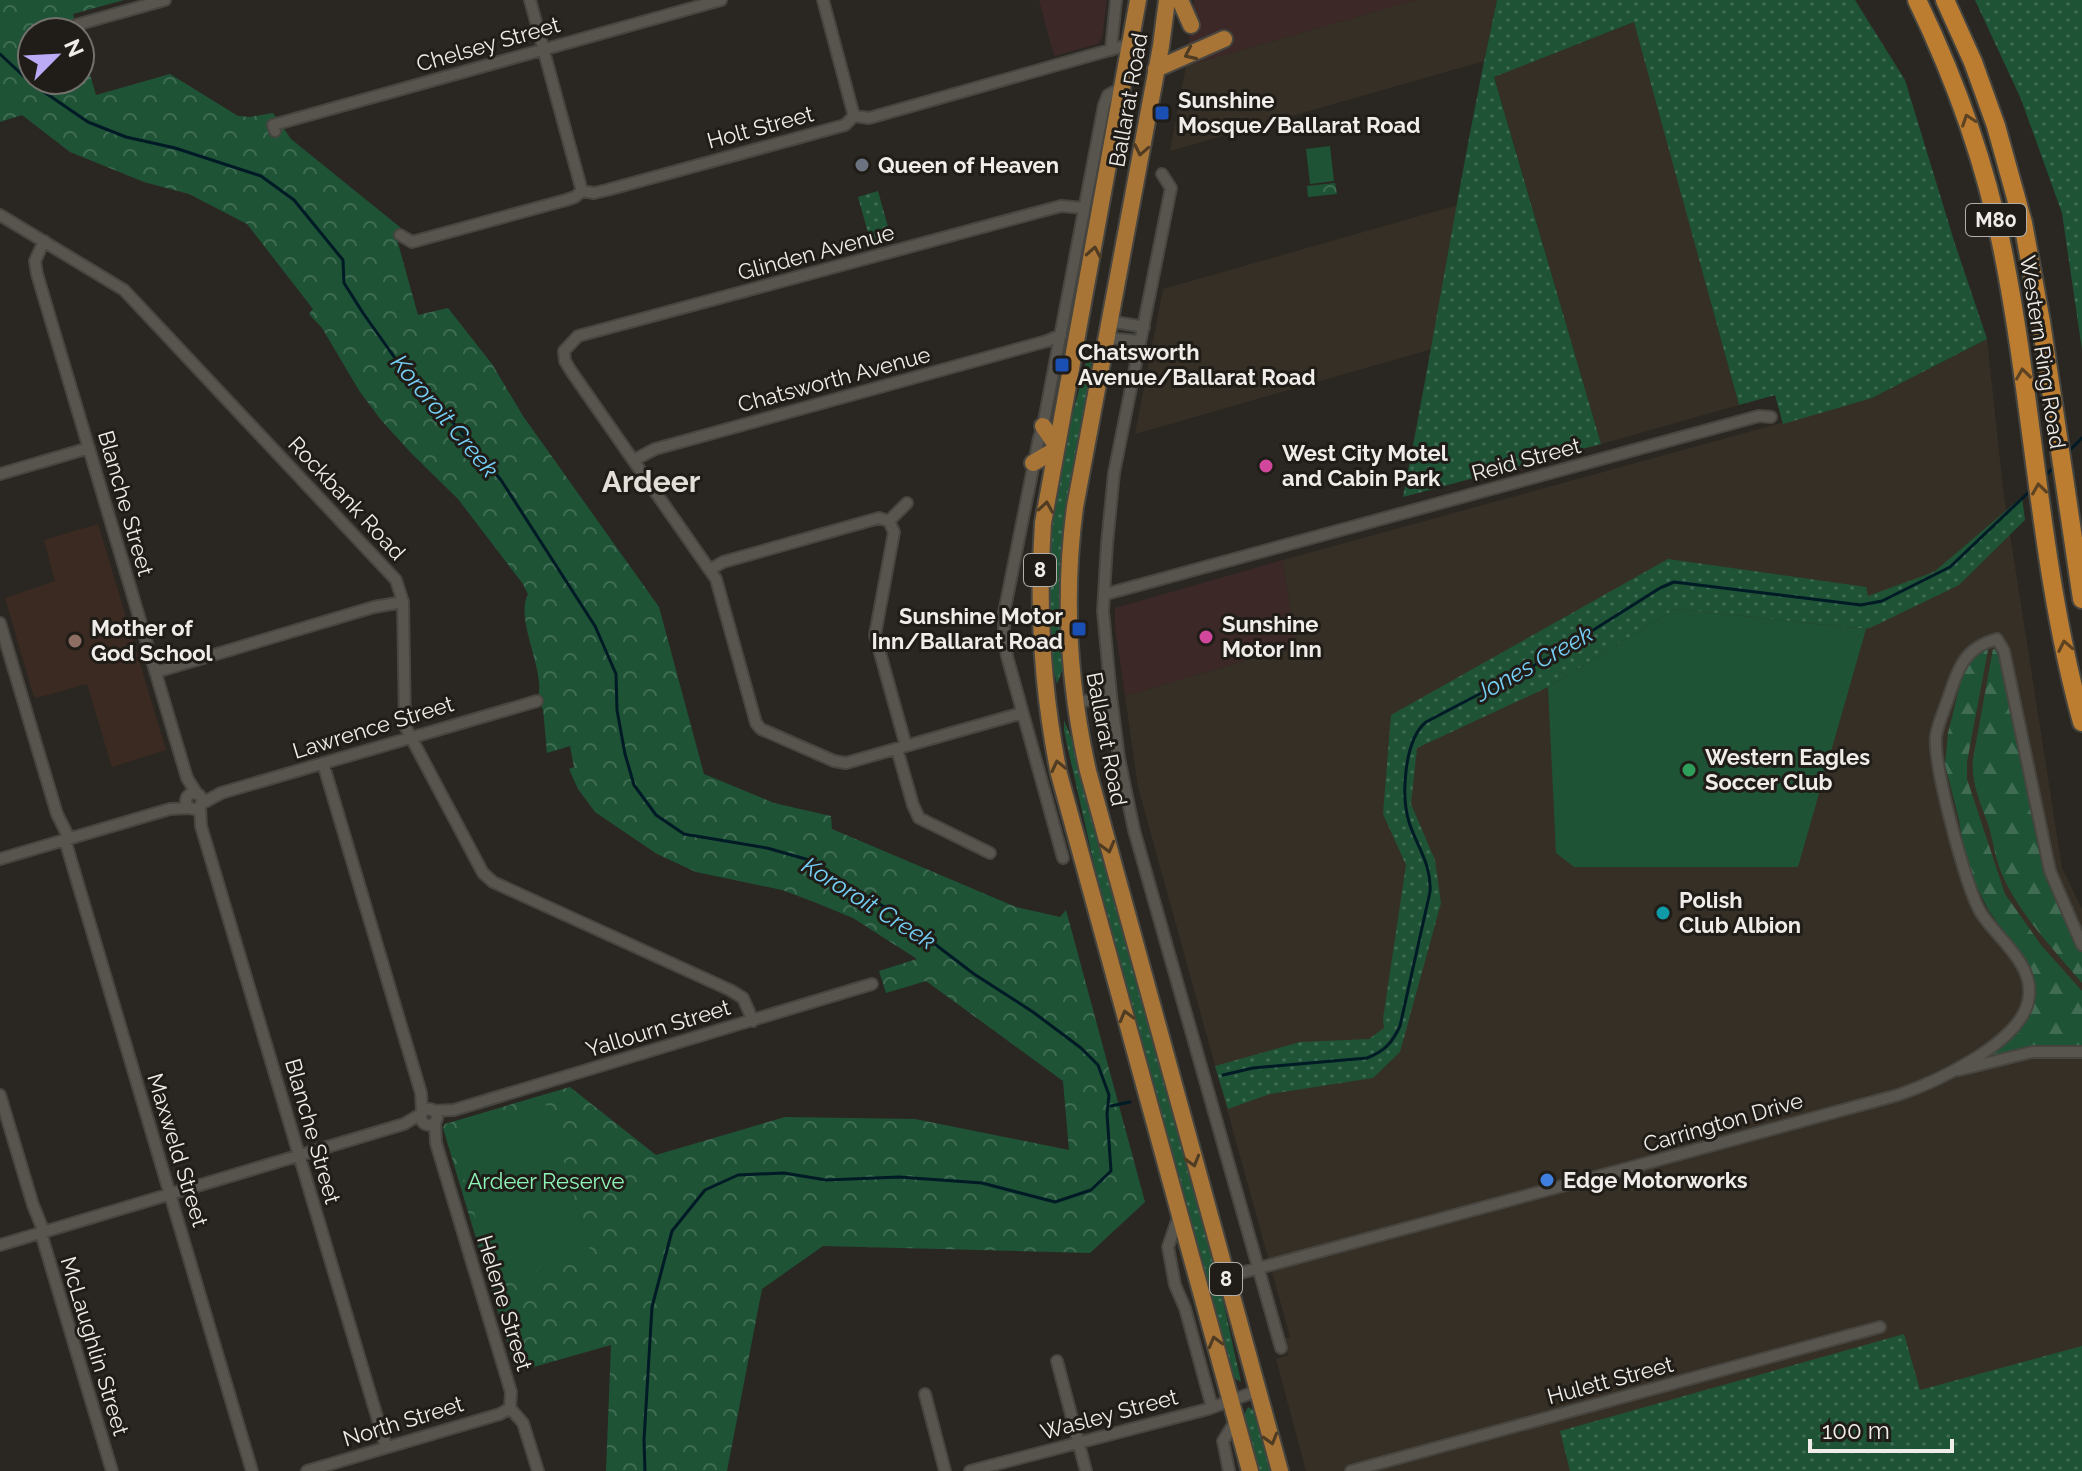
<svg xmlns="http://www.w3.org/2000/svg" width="2082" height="1471" viewBox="0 0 2082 1471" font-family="Raleway,sans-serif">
	<defs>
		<pattern id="grass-dots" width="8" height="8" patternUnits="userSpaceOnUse" patternTransform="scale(2)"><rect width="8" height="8" fill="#1e5336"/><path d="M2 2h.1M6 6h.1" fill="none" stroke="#3f6c53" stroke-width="1.8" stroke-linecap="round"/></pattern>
		<pattern id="forest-firs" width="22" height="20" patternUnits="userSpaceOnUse" patternTransform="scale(2)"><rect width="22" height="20" fill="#1e5336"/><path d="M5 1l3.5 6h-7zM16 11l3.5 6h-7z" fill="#3f6c53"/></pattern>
		<pattern id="park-crowns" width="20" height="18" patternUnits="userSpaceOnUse" patternTransform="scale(2)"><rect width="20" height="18" fill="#1e5336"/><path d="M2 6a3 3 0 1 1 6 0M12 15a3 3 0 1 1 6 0" fill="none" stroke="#3f6c53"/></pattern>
	</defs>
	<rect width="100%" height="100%" fill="#2a2722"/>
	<path fill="#3c2927" d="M1039 0H1107L1102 38 1098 44 1054 56Z
		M1194 0H1416L1186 66Z
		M1283 560 1296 646 1125 696 1115 627V608Z"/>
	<path fill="#362f25" d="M1416 0H1497L1484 61 1170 151 1186 66Z
		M1635 22 1739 405 1601 444 1494 76Z
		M1458 205 1432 349 1135 434 1163 289Z
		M1987 339 2003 489 2062 868 2082 909V1471H1306L1276 1359 1288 1355 1284 1339 1290 1337 1138 787 1125 696 1296 646 1283 560 1872 398Z"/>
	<path fill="#3b2a21" d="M98 524 166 750 112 767 87 684 36 698 33 694 5 598 55 581 44 540Z"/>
	<path fill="url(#grass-dots)" d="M1497 0H1855L1905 80 1954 241 1987 339 1872 398 1783 424 1775 395 1739 405 1634 22 1494 77 1601 444 1403 497C1436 331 1461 165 1497 0Z
		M1975 0H2082V350L2062 213 2021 99Z
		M878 191 892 241 872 247 858 197Z
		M1095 342 1064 528 1059 607 1061 608 1064 665 1057 684C1038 615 1050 512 1066 442 1072 412 1082 383 1088 353Z
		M2022 497 2025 520 1959 585 1872 627 1866 629 1675 609 1548 687 1417 748 1411 804 1435 860 1441 903 1400 1052 1373 1078 1270 1094 1228 1109 1215 1066 1300 1042 1369 1039 1384 1028 1383 1019 1406 865 1383 814 1391 715 1668 559 1866 587 1868 596 1934 572Z
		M1064 720 1074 744 1210 1251H1212L1241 1382 1235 1378 1230 1364 1096 873 1064 731Z
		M1904 1334 1920 1390 2082 1346V1471H1570L1560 1431Z
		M1248 1407 1257 1412 1274 1471H1260L1244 1415Z"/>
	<path fill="url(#forest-firs)" d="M1984 649 1988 650 1967 762V779L2005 894 2041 945 2082 991V1052L1982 1060 2015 1034 2025 1021 2030 1008 2018 951 1989 911 1967 867 1959 820 1945 764 1948 733 1962 677 1969 661Z
		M1993 649 1999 650 2044 849 2082 942V983C2053 949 2019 914 2001 872 1995 857 1993 840 1988 824 1980 802 1971 783 1973 759Z"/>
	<path fill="url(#park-crowns)" d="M0 0H124L73 14 78 32H32V80H80V40L96 95 170 74 238 116 250 117 273 113 291 139 401 228 396 236 418 315 448 308 492 364 523 416 659 607 704 774 774 803 831 816 832 829 1016 907 1060 917 1066 910 1145 1202 1090 1253 823 1246 762 1289 727 1471H606L611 1345 516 1372 443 1128 445 1124 570 1087 656 1155 785 1117 915 1119 1069 1150 1063 1081 926 981 886 993 879 971 917 959 853 918 814 902 782 890 696 872 657 854 595 812 578 789 569 769 574 767 570 746 547 753 543 709 537 701C548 673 514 621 528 594L523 584 458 499 411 453 381 420 360 392 322 328 309 314 313 309 247 224 189 194 144 182 70 152 22 115 0 122Z
		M1335 183 1337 194 1308 197 1307 186Z"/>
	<path fill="#1e5336" d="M1330 146 1334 181 1310 184 1306 149Z
		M1675 609 1866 629 1798 867H1574L1556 853 1548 687Z
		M547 1105 591 1253 496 1285 450 1132Z"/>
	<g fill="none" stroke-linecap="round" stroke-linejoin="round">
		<path stroke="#011b26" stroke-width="3" d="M0 54 31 83 88 122 126 137 175 148 261 176 294 200 343 260 344 283 363 313 407 375 458 428 501 480 595 626 616 674 617 710 625 754 634 785 656 815 684 834 767 848 809 860 894 913 974 974 1033 1012 1081 1048 1098 1065 1109 1095 1107 1114 1111 1171 1091 1190 1055 1202 982 1183 899 1177 826 1180 784 1173 738 1175 705 1190 672 1231 652 1307 644 1440 645 1471
			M2068 452 2082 438
			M2043 478 2055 466
			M1223 1075 1253 1068 1367 1058C1385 1051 1392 1043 1400 1026L1430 892C1432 865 1417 847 1409 822 1401 796 1404 740 1426 722L1552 656 1660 588 1674 582 1861 605 1882 601 1950 567 2032 489
			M1111 1106 1130 1102"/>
		<g stroke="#474540" stroke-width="14">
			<path id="minor" d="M530 0 582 191
				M823 0 854 116
				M76 25 165 0
				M1111 50 1116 0
				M275 131 273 125 721 0
				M1162 174 1171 188 1114 473 1107 544 1103 611 1111 696 1119 758 1134 830 1281 1348
				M0 215 124 290 396 580 403 602 405 726 483 873 493 882 730 990 743 998 753 1021
				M400 235 412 242 566 200 575 197 582 191 594 193 607 190 845 125 854 116 869 118 1131 44
				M44 241 35 261 37 274 187 778 197 794
				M1109 321 1144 327
				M1105 338 1139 341
				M634 460 655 449 1047 341 1061 335
				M0 474 89 448
				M889 521 907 503
				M711 569 723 562 879 518 889 521 894 532 875 635 906 746
				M1106 594 1759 416 1771 417
				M0 623 57 814 69 838
				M156 672 374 607 403 602
				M1074 703 1111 696
				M1022 713 846 763 834 761 761 729 756 723 716 579 571 371 565 361 564 351 578 336 1061 206 1084 208
				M897 749 913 805 919 818 990 853
				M323 763 421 1093 422 1113
				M186 801a8 8 0 1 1 16 0a8 8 0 1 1-16 0Z
				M201 804 221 793 537 701
				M200 806 201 826 386 1447
				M65 840 252 1471
				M1063 858 1007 656 1004 634V613L1039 438 1043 426 1104 105 1108 95 1124 86
				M0 859 170 809 190 808
				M1959 1070 2032 1052H2082
				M0 1095 33 1205 44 1232
				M421 1117a8 8 0 1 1 16 0a8 8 0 1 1-16 0Z
				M433 1111 454 1110 872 984
				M435 1122 436 1143 511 1392 510 1408 523 1423 538 1471
				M1179 1215 1168 1247 1175 1285 1185 1308 1212 1407
				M41 1233 112 1471
				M0 1245 404 1124 421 1114
				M1226 1277 1898 1095C1936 1082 2018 1044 2028 1002 2037 965 1998 940 1981 913 1966 888 1933 765 1936 736 1938 723 1945 708 1949 696 1958 667 1966 647 1997 639L2004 651 2050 871 2082 945
				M1057 1361 1086 1471
				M925 1394 945 1471
				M307 1471 500 1414 510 1408
				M970 1471 1208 1409 1257 1391
				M1229 1471 1223 1441 1236 1420
				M1351 1471 1880 1327"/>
		</g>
		<g stroke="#474540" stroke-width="20">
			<path id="trunk" d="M1138 0 1043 523C1037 609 1042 690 1059 774L1250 1471
				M1167 0 1161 46 1075 507C1063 597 1068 682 1088 771L1280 1471
				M1180 0 1191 25
				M1156 69 1224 39
				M1043 426 1056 445
				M1033 463 1055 450"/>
		</g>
		<g stroke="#474540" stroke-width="22">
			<path id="motorway" d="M1917 0C1955 79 1985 161 2002 247 2034 404 2039 567 2082 722
				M1945 0 1973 62 1996 126 2023 223 2041 322 2082 599"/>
		</g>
		<use href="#minor" stroke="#58554f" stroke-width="10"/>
		<use href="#trunk" stroke="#a87537" stroke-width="16"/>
		<use href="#motorway" stroke="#bc7d31" stroke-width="18"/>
	</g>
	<defs><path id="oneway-chevron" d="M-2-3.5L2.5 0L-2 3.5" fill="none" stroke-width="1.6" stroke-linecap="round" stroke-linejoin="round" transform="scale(2)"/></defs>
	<g stroke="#503c23">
		<use href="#oneway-chevron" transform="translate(1190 54) rotate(155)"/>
		<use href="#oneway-chevron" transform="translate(1141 150) rotate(101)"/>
		<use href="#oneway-chevron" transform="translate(1094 252) rotate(-80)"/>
		<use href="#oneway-chevron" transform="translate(1046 507) rotate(-81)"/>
		<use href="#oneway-chevron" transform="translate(1058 766) rotate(-103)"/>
		<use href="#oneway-chevron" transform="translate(1108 847) rotate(75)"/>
		<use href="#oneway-chevron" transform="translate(1126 1016) rotate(-105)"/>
		<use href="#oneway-chevron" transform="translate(1193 1161) rotate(74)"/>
		<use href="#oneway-chevron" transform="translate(1215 1342) rotate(-105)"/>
		<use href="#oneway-chevron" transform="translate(1271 1439) rotate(74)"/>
	</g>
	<g stroke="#5e4322">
		<use href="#oneway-chevron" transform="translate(1968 120) rotate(-109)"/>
		<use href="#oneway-chevron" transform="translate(2023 374) rotate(-98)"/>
		<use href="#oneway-chevron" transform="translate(2039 489) rotate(-98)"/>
		<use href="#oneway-chevron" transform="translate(2065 646) rotate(-101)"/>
	</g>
	<g fill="#1a4fb4" stroke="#201d18" stroke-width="3">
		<rect x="1154" y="105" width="16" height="16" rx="4"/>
		<rect x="1054" y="357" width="16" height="16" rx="4"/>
		<rect x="1071" y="621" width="16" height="16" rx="4"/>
	</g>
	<circle fill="#6b7280" stroke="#201d18" stroke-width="3" cx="862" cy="165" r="8"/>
	<g fill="#d1479c" stroke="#201d18" stroke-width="3">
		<circle cx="1266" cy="466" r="8"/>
		<circle cx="1206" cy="637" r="8"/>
	</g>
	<circle fill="#8d6e63" stroke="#201d18" stroke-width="3" cx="75" cy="641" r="8"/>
	<circle fill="#2e9e5b" stroke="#201d18" stroke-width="3" cx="1689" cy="770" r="8"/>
	<circle fill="#0f9aa8" stroke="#201d18" stroke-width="3" cx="1663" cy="913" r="8"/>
	<circle fill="#3f7fe0" stroke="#201d18" stroke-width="3" cx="1547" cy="1180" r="8"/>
	<g text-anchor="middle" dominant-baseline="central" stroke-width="6" stroke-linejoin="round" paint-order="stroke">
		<g fill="#201d18" stroke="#b1aeaa" stroke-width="2">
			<rect x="1966" y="204" width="60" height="32" rx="6"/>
			<rect x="1024" y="554" width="32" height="32" rx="6"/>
			<rect x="1210" y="1263" width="32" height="32" rx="6"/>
		</g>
		<g font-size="20" font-weight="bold" fill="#efece9">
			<text x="1996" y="220">M80</text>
			<text x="1040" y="570">8</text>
			<text x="1226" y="1279">8</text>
		</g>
		<g font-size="22" fill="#efece9" stroke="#201d18">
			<text transform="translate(488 44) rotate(-16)">Chelsey Street</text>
			<text transform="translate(1128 100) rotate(-80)">Ballarat Road</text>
			<text transform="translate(760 127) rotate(-15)">Holt Street</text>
			<text transform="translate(816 252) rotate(-15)">Glinden Avenue</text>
			<text transform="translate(2043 352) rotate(81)">Western Ring Road</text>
			<text transform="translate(834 379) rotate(-15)">Chatsworth Avenue</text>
			<text transform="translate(1526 459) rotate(-15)">Reid Street</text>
			<text transform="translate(347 498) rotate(47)">Rockbank Road</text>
			<text transform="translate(126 503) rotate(74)">Blanche Street</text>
			<text transform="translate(373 727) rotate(-17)">Lawrence Street</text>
			<text transform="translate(1107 739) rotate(79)">Ballarat Road</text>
			<text transform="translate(658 1028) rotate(-17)">Yallourn Street</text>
			<text transform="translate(1723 1122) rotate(-16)">Carrington Drive</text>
			<text transform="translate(313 1131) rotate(74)">Blanche Street</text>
			<text transform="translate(178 1150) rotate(73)">Maxweld Street</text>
			<text transform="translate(505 1303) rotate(73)">Helene Street</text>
			<text transform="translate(95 1346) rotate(73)">McLaughlin Street</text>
			<text transform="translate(1610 1380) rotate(-15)">Hulett Street</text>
			<text transform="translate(1109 1414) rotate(-15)">Wasley Street</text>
			<text transform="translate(403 1421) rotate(-17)">North Street</text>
		</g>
		<g font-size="22" font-weight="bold" fill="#efece9" stroke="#201d18" text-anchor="start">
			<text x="1178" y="100">Sunshine<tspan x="1178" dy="25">Mosque/Ballarat Road</tspan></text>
			<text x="878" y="165">Queen of Heaven</text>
			<text x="1078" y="352">Chatsworth<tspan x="1078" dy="25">Avenue/Ballarat Road</tspan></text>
			<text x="1282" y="453">West City Motel<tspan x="1282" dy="25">and Cabin Park</tspan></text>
			<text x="1063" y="616" text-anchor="end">Sunshine Motor<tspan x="1063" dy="25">Inn/Ballarat Road</tspan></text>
			<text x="1222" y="624">Sunshine<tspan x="1222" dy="25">Motor Inn</tspan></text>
			<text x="91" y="628">Mother of<tspan x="91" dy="25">God School</tspan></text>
			<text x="1705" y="757">Western Eagles<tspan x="1705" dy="25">Soccer Club</tspan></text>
			<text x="1679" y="900">Polish<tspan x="1679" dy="25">Club Albion</tspan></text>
			<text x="1563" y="1180">Edge Motorworks</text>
		</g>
		<g font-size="22" fill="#8ef4b8" stroke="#201d18">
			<text x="546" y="1181">Ardeer Reserve</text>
		</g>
		<g font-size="24" font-style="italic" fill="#75cff7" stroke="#201d18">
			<text transform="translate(445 416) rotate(50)">Kororoit Creek</text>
			<text transform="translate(1534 663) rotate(-29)">Jones Creek</text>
			<text transform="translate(869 903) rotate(32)">Kororoit Creek</text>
		</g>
		<g font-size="30" font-weight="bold" fill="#e3dfd8" stroke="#201d18">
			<text x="651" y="481">Ardeer</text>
		</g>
	</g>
	<g transform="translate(56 56) rotate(66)"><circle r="38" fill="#201d18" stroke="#73706c" stroke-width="2"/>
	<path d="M0-6L14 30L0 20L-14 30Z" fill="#bbaaf6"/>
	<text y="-12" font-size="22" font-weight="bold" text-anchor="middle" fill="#efece9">N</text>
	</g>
	<path d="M1810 1439v12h142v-12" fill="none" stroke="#efece9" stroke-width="4"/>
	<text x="1822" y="1439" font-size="24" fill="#efece9" stroke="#201d18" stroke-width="6" paint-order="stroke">100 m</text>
</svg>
